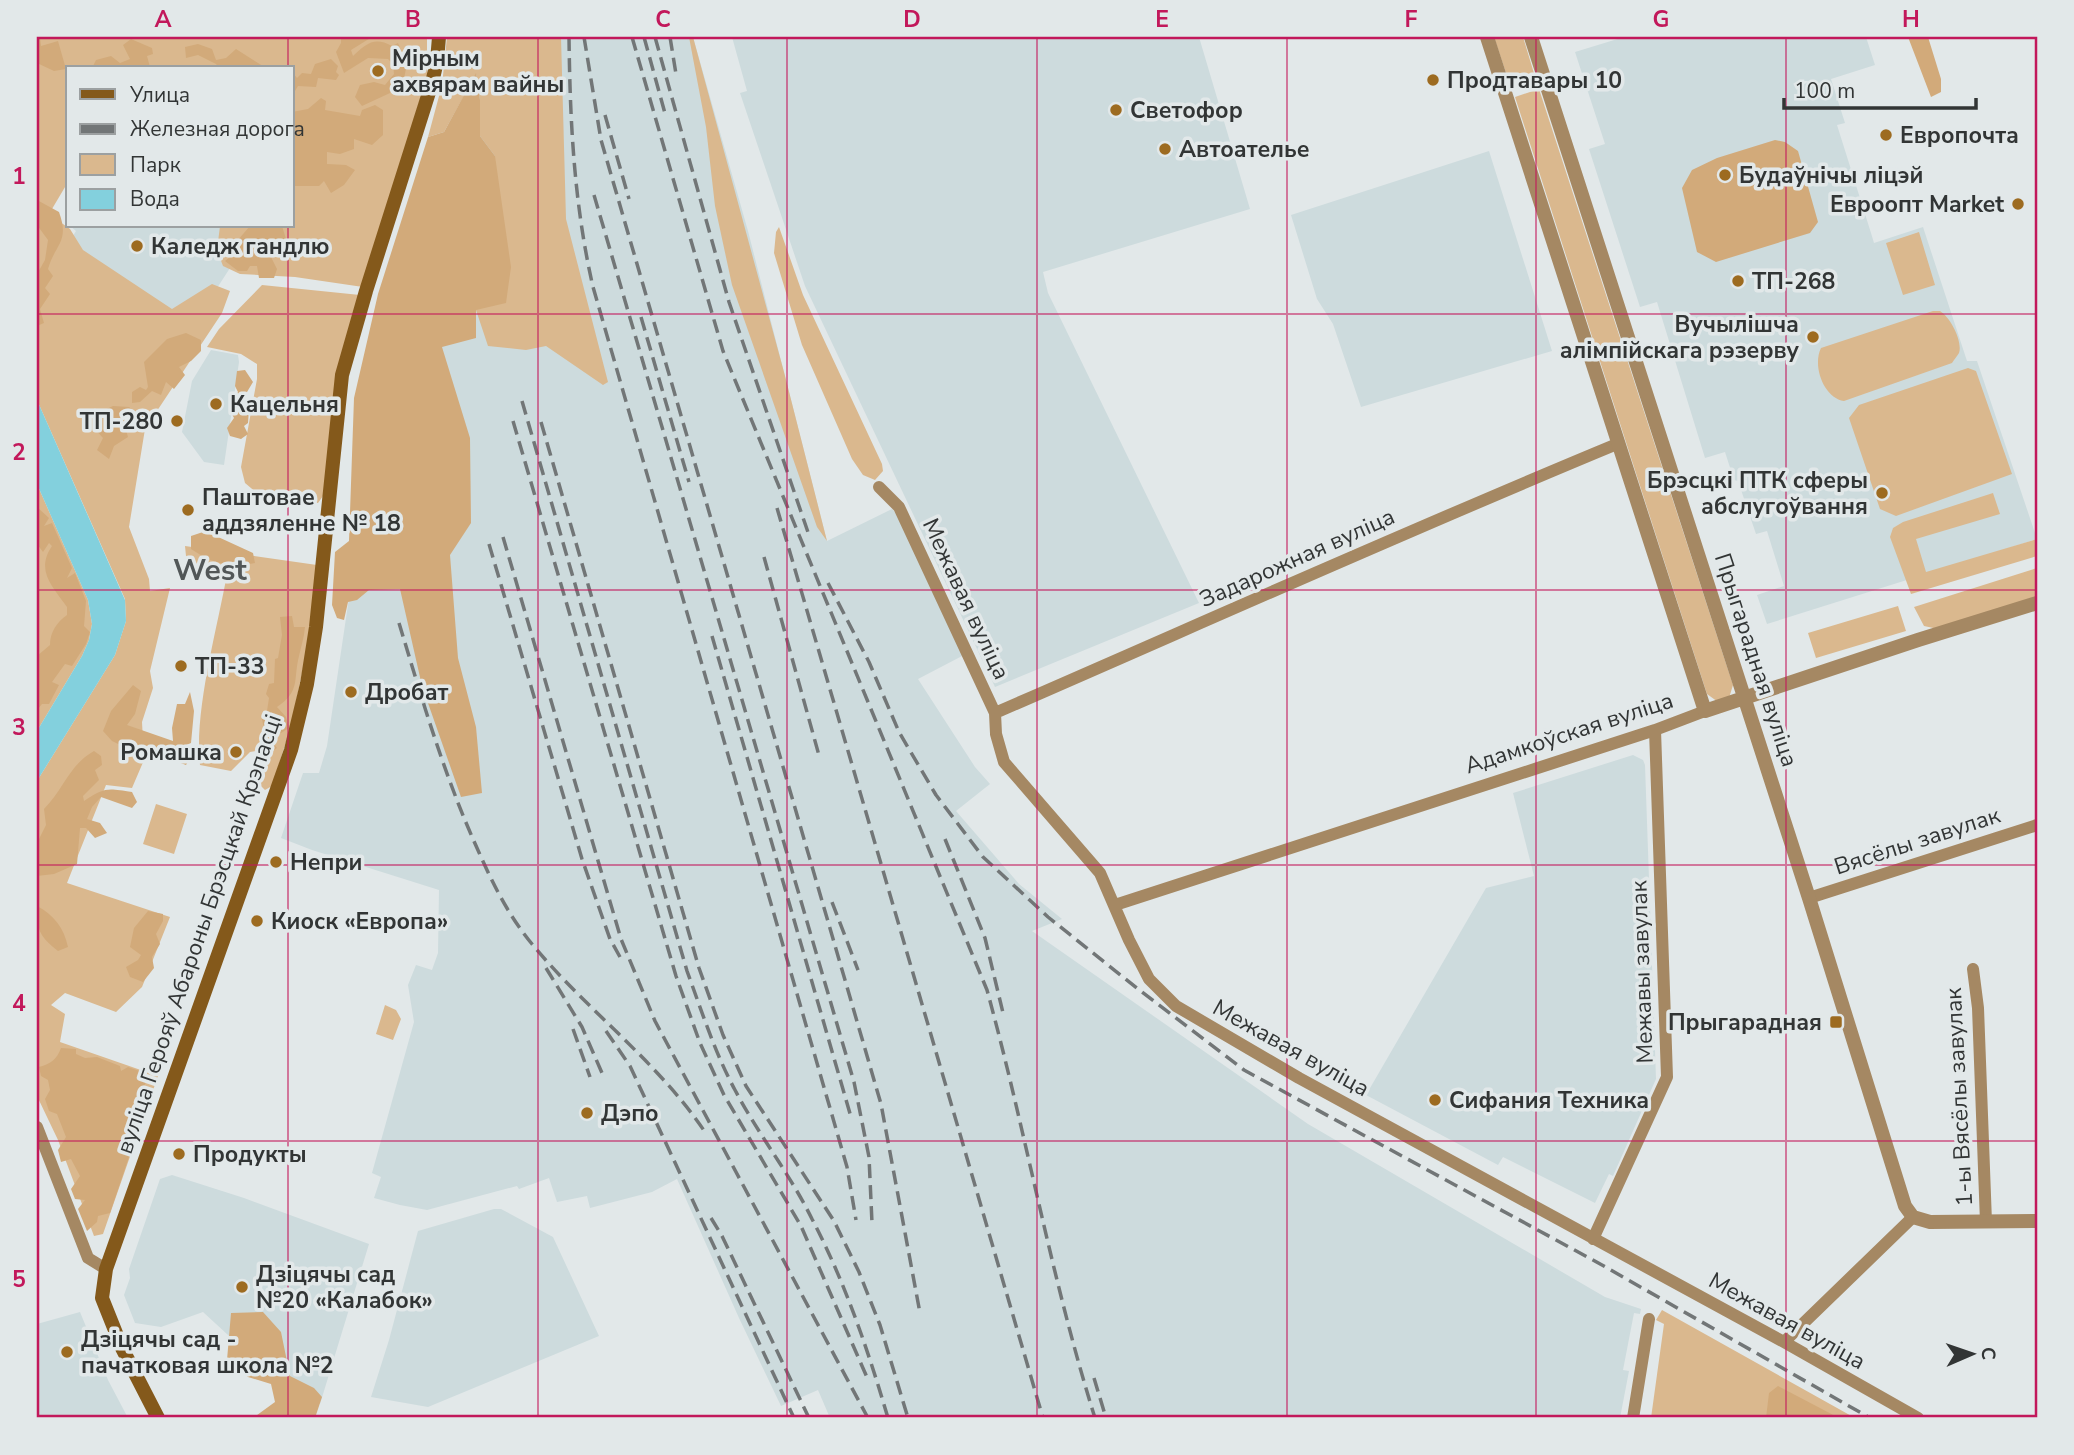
<svg xmlns="http://www.w3.org/2000/svg" width="2074" height="1455" viewBox="0 0 2074 1455" font-family="'Nunito Sans',sans-serif">
	<rect width="100%" height="100%" fill="#e2e8e9"/>
	<path fill="#cddbdd" d="M479 37H693L748 231 827 541 892 509 896 513 964 655 918 679 975 767 990 784 956 811 1019 884 1062 919 1032 931 1308 1124 1605 1297 1641 1309 1640 1314 1634 1313 1623 1370 1629 1371 1620 1418H830L818 1390 781 1406 739 1318 677 1179 652 1192 590 1208 587 1196 557 1202 549 1178 519 1189 517 1186 427 1210 400 1205 374 1198 381 1177 372 1173 414 1022 408 985 416 965 432 970 438 953 439 890 312 850 281 838 303 773H319L327 746 360 524Z
		M732 37H1199L1250 209 1043 272 1048 293 1199 603 995 687 805 286 740 93 747 91Z
		M1624 37H1866L1875 65 1831 79 1845 123 1837 125 1871 233 1874 243 1923 227 1967 361H1977L2037 539 1767 624 1757 595 1784 586 1767 531 1756 534 1738 481 1734 480 1725 452 1705 458 1657 302 1640 307 1589 149 1605 144 1575 52Z
		M1489 151 1552 351 1361 407 1333 324 1317 299 1291 215Z
		M70 226H246L241 251 208 302 89 401 37 296 76 231Z
		M211 350 238 355 239 362 224 465 204 462 182 432 192 381Z
		M1633 755 1643 760 1645 765 1656 1079 1613 1176 1609 1174 1595 1203 1503 1157 1498 1165 1366 1095 1486 888 1534 876 1513 793Z
		M172 1175 244 1198 369 1244 320 1404 266 1370 203 1312 161 1327 135 1323 124 1295 130 1278 129 1269 160 1179Z
		M494 1209H501L553 1237 599 1336 428 1407 371 1397 389 1340 418 1231Z
		M80 1312 108 1380 128 1418H37V1324Z"/>
	<path fill="#dab88e" d="M37 37H427V76L363 287 295 277 240 274 223 266 217 250 220 226H292V68H68V182L49 214 70 229 83 250 172 309 212 284 230 291 222 313 145 429 129 527 149 579 150 591 170 588 150 671 153 688 142 722 144 760 132 788 106 785 67 883 170 917 142 987 116 1012 65 993 51 1005 65 1014 60 1042 158 1076 103 1234 94 1236 58 1140 37 1096V781L115 655 126 621 125 599 37 400Z
		M447 37H561L566 219 608 382 603 385 546 346 526 350 488 346 476 310 495 156 480 136V100L476 74 444 132 428 137 442 85Z
		M689 37H693L784 372 827 541 817 527 732 285 715 206 706 127Z
		M1494 37H1523L1536 80 1511 88Z
		M1539 89 1733 685 1729 698 1718 702 1707 694 1515 97Z
		M779 227 803 295 882 464 883 471 875 480 863 475 852 459 802 345 774 253 776 232Z
		M1919 232 1935 285 1903 295 1886 243Z
		M262 285 360 295 323 496 318 503 258 494 245 483 241 467 257 379V364L241 354 207 347 219 329Z
		M1933 311H1940C1950 317 1963 341 1959 353 1957 356 1954 360 1952 363L1844 401C1824 398 1812 366 1821 348Z
		M1968 368 1976 371 2012 474 1896 516 1880 509 1849 418 1859 405Z
		M37 484 88 600 92 624 89 640 82 656 37 731Z
		M1993 493 2000 514 1916 539 1926 572 2037 539V556L1911 594 1890 537 1893 528 1903 522Z
		M185 546 317 565 307 649 291 726 272 786 265 790 254 779 256 751 250 752 231 771 200 765C194 711 217 630 227 574L187 566Z
		M2037 568V596L1938 629 1924 626 1914 607Z
		M1898 606 1906 631 1816 658 1808 633Z
		M156 804 187 814 174 854 143 844Z
		M385 1005 396 1010 401 1019 393 1040 376 1034Z
		M1662 1310 1855 1418H1651L1664 1324 1656 1320Z"/>
	<path fill="#d2aa7a" d="M37 37 40 38 41 46 58 41 66 69 54 71 37 63Z
		M341 37H372L351 50 353 56C366 44 374 36 392 46L398 43 402 53 400 60 407 63 404 79 399 78 390 93 362 106 355 97 360 85 374 82 385 85 394 74 393 64 388 59 368 58 344 73 336 52 341 43Z
		M1908 37H1928L1941 79V92L1931 97Z
		M131 39 152 48 153 54 147 56 150 67 92 68 96 60 111 56 120 63 130 59 123 45Z
		M198 44 212 49 216 60 226 58 236 49 266 68H219L216 64 198 55 186 58 185 47Z
		M331 59 338 66 336 72 339 75 336 80 318 78 316 87 298 86 292 96V72L297 78 302 73 311 74 315 64Z
		M476 73 480 100V136L495 156 511 267 506 303 476 310V338L442 347 470 438 471 523 450 555 458 658 476 727 482 793 461 797 422 686 400 589 369 590 357 600 348 602 344 620 337 618 332 605 335 552 349 541 354 398 378 294 428 137 444 132Z
		M321 98 326 101 325 110 360 116 362 110 375 105 383 110V135L372 145 354 139V149L340 154 327 152V164L346 165 355 170 344 185 331 193 324 181 319 186H292V142L295 139 292 136V112L308 109Z
		M1775 140 1785 142 1798 151 1818 222 1810 233 1716 262 1697 252 1682 188 1692 170 1717 158Z
		M37 200 59 212C70 242 55 244 48 269L53 276 45 288 50 294 40 309 44 323 37 326V274L45 260 48 240 37 225Z
		M250 226H282L286 239 276 248 264 247 258 254 270 255 277 269 274 278H259L257 266H250L247 271H238L225 261 235 253 237 241Z
		M186 333 201 340V351L191 361 179 367 185 375 174 389 166 382 161 395 152 391 140 402 132 403V392L140 387 146 390 148 387 144 362 167 339Z
		M245 370 253 382 244 397 249 409 248 423 244 426 248 434 241 439 230 436 227 428 234 418C228 408 231 401 238 392L235 386 237 371Z
		M113 406 129 407 134 411 131 419V426L126 430 128 437 114 446 109 459 97 450 103 438 93 427 98 413Z
		M37 507 49 518 44 526 52 523 72 568 67 578 75 573 86 601 84 626 90 632 86 644 72 666 65 664 52 682 59 685 49 704H42L37 710V656L50 645C50 632 57 622 67 615V607C53 587 35 571 52 546L49 543 43 552 37 544Z
		M203 532 216 536 253 553 255 563 233 567 207 559 191 549V536Z
		M292 616 294 627H305C304 638 301 647 299 656 293 679 301 691 277 707L286 717 289 728 281 733H272L270 739 277 748 264 757 260 754 259 746 265 734 262 719 267 711 269 698 266 694 269 684 274 683 275 659 278 658 282 635 280 617Z
		M133 685 141 691 135 714 127 725 173 741 172 728 177 704H185L190 692 194 711 191 743 184 746 192 755 186 765 162 756 152 745 135 752 112 741 103 731 111 711Z
		M94 751 101 756 102 765 95 770 99 780 83 796 84 801C105 787 107 788 132 792L137 802 132 808 101 797 92 807 87 819 100 823 107 833 95 838 86 828H80L77 864 54 874 37 876V843L46 825 44 809C64 789 69 765 94 751Z
		M37 906C54 915 64 928 68 947L58 951C39 936 37 930 37 906Z
		M148 911 163 914V921L156 934 160 944 152 957 154 968 143 982 130 977 126 967 138 960 141 955 130 947 134 928Z
		M61 1048 76 1049V1054L85 1058 97 1057 120 1066 121 1071 128 1067 148 1074C147 1084 141 1089 139 1098L148 1103 136 1135 125 1136 123 1146 131 1151 110 1213 98 1216 97 1222 87 1231 78 1209 85 1200 75 1199 71 1189 80 1176 71 1159 61 1162 58 1150 66 1137 57 1114 49 1111 45 1099 50 1090 48 1080 41 1076 39 1067C51 1064 57 1059 61 1048Z
		M263 1312 281 1332 290 1376 314 1388 322 1397 315 1418H253L275 1402 271 1384 248 1377 227 1360 231 1313Z
		M1778 1386 1839 1418H1766L1769 1393Z"/>
	<path fill="#83d0dd" d="M37 400 125 600 126 621 115 655 37 781V731L82 656 89 640 92 624 88 600 37 484Z"/>
	<g fill="none" stroke-linecap="round" stroke-linejoin="round">
		<path stroke="#a58863" stroke-width="12" d="M879 487 899 507 995 713 996 734 1004 762 1100 873 1129 940 1149 979 1176 1006 1299 1078 1784 1342 1918 1418
			M995 713C1202 623 1409 530 1617 444
			M1809 898 2037 825
			M1115 905 1655 730 1705 711
			M1973 969 1978 1008 1986 1222
			M37 1127 88 1258 106 1269
			M1593 1239 1667 1077 1655 730
			M1784 1342 1913 1217
			M1633 1418 1649 1319"/>
		<path stroke="#a58863" stroke-width="14" d="M1487 37 1705 711 1918 640 2037 603
			M1531 37 1809 898 1905 1206 1913 1217 1930 1222 2037 1221"/>
		<path stroke="#84591b" stroke-width="14" d="M158 1418 122 1348 102 1298 106 1269 291 750 307 684 316 627 342 375 366 291 432 83 437 61 439 37"/>
		<path stroke="#727677" stroke-width="3.5" stroke-dasharray="14 7" stroke-linecap="butt" d="M569 37C570 122 574 204 593 287L847 1167 856 1220
			M584 37 601 140 881 1104 920 1313
			M632 37 723 351 987 990C1026 1132 1051 1278 1095 1418
			M644 37 666 117
			M655 37 729 302 810 538
			M670 37 676 74
			M605 115 629 199
			M594 195 854 1082 869 1157 872 1223
			M641 317 689 482
			M522 401 687 971C702 1012 715 1053 735 1090 758 1134 790 1174 812 1219 845 1282 868 1350 888 1418
			M513 421 676 976 700 1043 724 1095 801 1226 869 1382
			M541 422 699 968 723 1035 746 1086 834 1221 859 1272 880 1325 908 1418
			M777 508 1043 1418
			M503 537 621 939 655 1021 868 1418
			M489 544 582 859 610 939 620 957
			M764 557 820 759
			M828 583 869 662 899 732 936 795 983 857 1048 917 1138 989 1244 1070 1602 1265 1870 1418
			M399 623C422 699 444 775 477 848 492 882 508 915 532 944 587 1011 659 1062 707 1135
			M712 636 851 1117
			M945 839 985 938 1004 1017
			M832 902 858 970
			M546 968 582 1027 602 1073
			M573 1029 590 1077
			M606 1031 630 1066 794 1418
			M711 1218 722 1236 809 1418
			M1094 1378 1106 1418"/>
	</g>
	<path fill="none" stroke="#c2185b" stroke-width="2" stroke-opacity="0.55" d="M288 37V68M538 37V1418M787 37V1418M1037 37V1418M1287 37V1418M1536 37V1418M1786 37V1418M288 226V1418M37 314H2037M37 590H2037M37 865H2037M37 1141H2037"/>
	<g fill="#9d6b20" stroke="#e2e8e9" stroke-width="2.5">
		<circle cx="378" cy="71" r="7"/>
		<circle cx="1433" cy="80" r="7"/>
		<circle cx="1116" cy="110" r="7"/>
		<circle cx="1886" cy="135" r="7"/>
		<circle cx="1165" cy="149" r="7"/>
		<circle cx="1725" cy="175" r="7"/>
		<circle cx="2018" cy="204" r="7"/>
		<circle cx="137" cy="246" r="7"/>
		<circle cx="1738" cy="281" r="7"/>
		<circle cx="1813" cy="337" r="7"/>
		<circle cx="216" cy="404" r="7"/>
		<circle cx="177" cy="421" r="7"/>
		<circle cx="1882" cy="493" r="7"/>
		<circle cx="188" cy="510" r="7"/>
		<circle cx="181" cy="666" r="7"/>
		<circle cx="351" cy="692" r="7"/>
		<circle cx="236" cy="752" r="7"/>
		<circle cx="276" cy="862" r="7"/>
		<circle cx="257" cy="921" r="7"/>
		<rect x="1829" y="1015" width="14" height="14" rx="3.5"/>
		<circle cx="1435" cy="1100" r="7"/>
		<circle cx="587" cy="1113" r="7"/>
		<circle cx="179" cy="1154" r="7"/>
		<circle cx="242" cy="1287" r="7"/>
		<circle cx="67" cy="1352" r="7"/>
	</g>
	<g text-anchor="middle" dominant-baseline="central" stroke-width="7" stroke-linejoin="round" paint-order="stroke">
		<g font-size="23" font-weight="bold" fill="#323535" stroke="#e2e8e9" text-anchor="start">
			<text x="392" y="58">Мірным<tspan x="392" dy="26">ахвярам вайны</tspan></text>
			<text x="1447" y="80">Продтавары 10</text>
			<text x="1130" y="110">Светофор</text>
			<text x="1900" y="135">Европочта</text>
			<text x="1179" y="149">Автоателье</text>
			<text x="1739" y="175">Будаўнічы ліцэй</text>
			<text x="2004" y="204" text-anchor="end">Евроопт Market</text>
			<text x="151" y="246">Каледж гандлю</text>
			<text x="1752" y="281">ТП-268</text>
			<text x="1799" y="324" text-anchor="end">Вучылішча<tspan x="1799" dy="26">алімпійскага рэзерву</tspan></text>
			<text x="230" y="404">Кацельня</text>
			<text x="163" y="421" text-anchor="end">ТП-280</text>
			<text x="1868" y="480" text-anchor="end">Брэсцкі ПТК сферы<tspan x="1868" dy="26">абслугоўвання</tspan></text>
			<text x="202" y="497">Паштовае<tspan x="202" dy="26">аддзяленне № 18</tspan></text>
			<text x="195" y="666">ТП-33</text>
			<text x="365" y="692">Дробат</text>
			<text x="222" y="752" text-anchor="end">Ромашка</text>
			<text x="290" y="862">Непри</text>
			<text x="271" y="921">Киоск «Европа»</text>
			<text x="1822" y="1022" text-anchor="end">Прыгарадная</text>
			<text x="1449" y="1100">Сифания Техника</text>
			<text x="601" y="1113">Дэпо</text>
			<text x="193" y="1154">Продукты</text>
			<text x="256" y="1274">Дзіцячы сад<tspan x="256" dy="26">№20 «Калабок»</tspan></text>
			<text x="81" y="1339">Дзіцячы сад -<tspan x="81" dy="26">пачатковая школа №2</tspan></text>
		</g>
		<g font-size="23" fill="#323535" stroke="#e2e8e9">
			<text transform="translate(1297 558) rotate(-24)">Задарожная вуліца</text>
			<text transform="translate(966 599) rotate(65)">Межавая вуліца</text>
			<text transform="translate(1756 660) rotate(72)">Прыгарадная вуліца</text>
			<text transform="translate(1569 733) rotate(-18)">Адамкоўская вуліца</text>
			<text transform="translate(1917 841) rotate(-18)">Вясёлы завулак</text>
			<text transform="translate(199 934) rotate(-71)">вуліца Герояў Абароны Брэсцкай Крэпасці</text>
			<text transform="translate(1642 972) rotate(-92)">Межавы завулак</text>
			<text transform="translate(1291 1048) rotate(29)">Межавая вуліца</text>
			<text transform="translate(1959 1097) rotate(-93)">1-ы Вясёлы завулак</text>
			<text transform="translate(1787 1321) rotate(29)">Межавая вуліца</text>
		</g>
		<g font-size="30" font-weight="bold" fill="#525758" stroke="#e2e8e9">
			<text x="210" y="570">West</text>
		</g>
	</g>
	<rect width="2074" height="1455" fill="none" stroke="#e2e8e9" stroke-width="77"/>
	<rect x="66" y="66" width="228" height="161" fill="#e2e8e9" stroke="#9ca0a1" stroke-width="2"/>
	<rect x="80" y="89" width="35" height="10" fill="#84591b" stroke="#9ca0a1" stroke-width="2"/>
	<text x="130" y="102" font-size="21" fill="#323535">Улица</text>
	<rect x="80" y="124" width="35" height="10" fill="#727677" stroke="#9ca0a1" stroke-width="2"/>
	<text x="130" y="136" font-size="21" fill="#323535">Железная дорога</text>
	<rect x="80" y="154" width="35" height="21" fill="#dab88e" stroke="#9ca0a1" stroke-width="2"/>
	<text x="130" y="172" font-size="21" fill="#323535">Парк</text>
	<rect x="80" y="189" width="35" height="21" fill="#83d0dd" stroke="#9ca0a1" stroke-width="2"/>
	<text x="130" y="206" font-size="21" fill="#323535">Вода</text>
	<g transform="translate(1972 1354) rotate(88)" stroke="#e2e8e9" stroke-width="5" paint-order="stroke">
	<path d="M0-5L12 26L0 18L-12 26Z" fill="#323535"/>
	<text y="-10" font-size="19" font-weight="bold" text-anchor="middle" fill="#323535">С</text>
	</g>
	<path d="M1784 98v10h192v-10" fill="none" stroke="#323535" stroke-width="3.5"/>
	<text x="1794" y="98" font-size="21" fill="#323535" stroke="#e2e8e9" stroke-width="5" paint-order="stroke">100 m</text>
	<rect x="38" y="38" width="1998" height="1378" fill="none" stroke="#c2185b" stroke-width="2.5"/>
	<g font-size="23" text-anchor="middle" font-weight="bold" fill="#c2185b">
		<text x="163" y="27">A</text>
		<text x="413" y="27">B</text>
		<text x="663" y="27">C</text>
		<text x="912" y="27">D</text>
		<text x="1162" y="27">E</text>
		<text x="1411" y="27">F</text>
		<text x="1661" y="27">G</text>
		<text x="1911" y="27">H</text>
		<text x="19" y="184">1</text>
		<text x="19" y="460">2</text>
		<text x="19" y="735">3</text>
		<text x="19" y="1011">4</text>
		<text x="19" y="1287">5</text>
	</g>
</svg>
